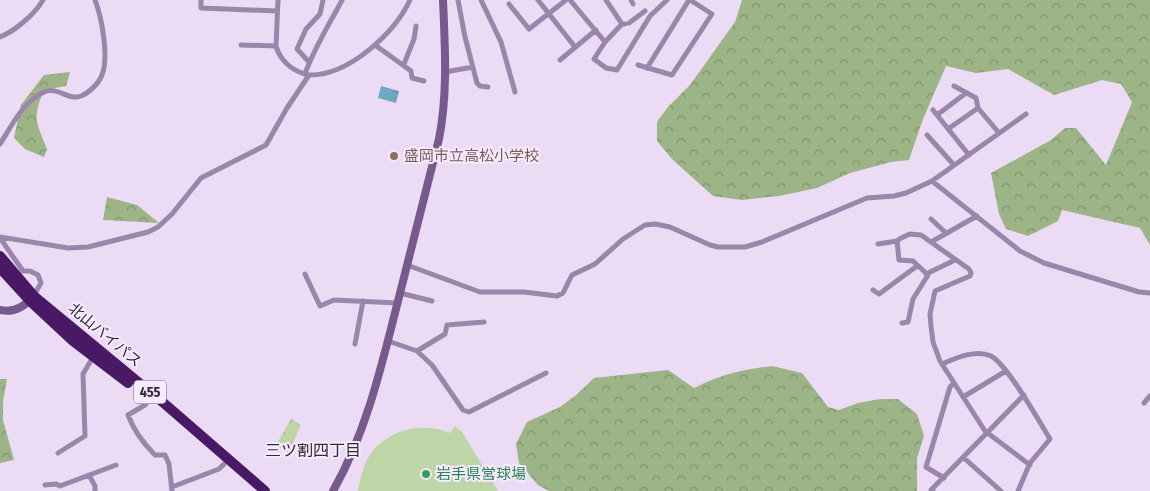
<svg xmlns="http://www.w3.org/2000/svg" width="1150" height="491" viewBox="0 0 1150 491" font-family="'Fira Sans Condensed','Noto Sans JP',sans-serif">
	<defs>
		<pattern id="forest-crowns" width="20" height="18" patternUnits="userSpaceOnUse" patternTransform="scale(1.25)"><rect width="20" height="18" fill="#9cb486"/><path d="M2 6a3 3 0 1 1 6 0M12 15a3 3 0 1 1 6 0" fill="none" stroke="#80936e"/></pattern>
		<pattern id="park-crowns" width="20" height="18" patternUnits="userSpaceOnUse" patternTransform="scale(1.25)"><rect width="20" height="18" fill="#bdd5a7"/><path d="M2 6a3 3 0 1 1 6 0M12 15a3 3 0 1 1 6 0" fill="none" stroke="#a3b790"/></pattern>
		<pattern id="water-ripples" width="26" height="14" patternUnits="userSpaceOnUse" patternTransform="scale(1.25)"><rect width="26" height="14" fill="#70a8c1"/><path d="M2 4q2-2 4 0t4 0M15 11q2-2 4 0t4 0" fill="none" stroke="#5d899e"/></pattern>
	</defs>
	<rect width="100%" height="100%" fill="#ecdbf4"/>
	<path fill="url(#forest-crowns)" d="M742 0H1150V245L1140 228 1062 210 1058 221 1028 236 1006 229 999 214 991 173 1051 140 1065 128H1076L1106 165 1132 102 1121 84 1102 80 1054 95 1008 69 976 73 946 66 923 119 909 160 891 162 850 173 817 188 779 196 742 200 713 196 672 159 657 141V122L668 107 690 85 735 22Z
		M70 72 66 86 44 90C32 118 36 122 47 149L44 157 25 149 14 138 21 105 44 75Z
		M107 197 137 205 159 223 103 220Z
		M772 366 802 373 828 407 839 410 858 403 880 399H898L917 414 924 436 917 458V491H549L538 485 519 463 516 444 527 422 560 407 575 396 594 378 668 370 694 388C723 374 740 370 772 366Z
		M0 379H7L3 401V420L14 460 0 463Z"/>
	<path fill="url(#park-crowns)" d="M291 419 301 425 288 453 276 445Z"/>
	<path fill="#bdd5a7" d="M455 426 462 432 498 491H358C360 481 363 466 368 458 385 430 421 421 450 433Z"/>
	<path fill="url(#water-ripples)" d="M381 86 399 91 396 103 378 98Z"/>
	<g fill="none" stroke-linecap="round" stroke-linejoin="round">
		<path stroke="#9a86aa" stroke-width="5" d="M201 0V8L277 11
			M278 0 276 46C280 60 291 70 305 74 314 48 329 25 342 0
			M458 0 465 37 477 83 480 86 488 87
			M481 0 501 42 515 92
			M538 0 575 47
			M570 0 605 42
			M606 0 622 24
			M631 0 633 4
			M509 4 529 29 566 0
			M629 23 645 11
			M625 24H622L605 42 594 59 606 68 617 70 650 16 667 0
			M0 37C15 31 35 14 43 0
			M241 45 276 46
			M375 45 411 71 412 78 424 81
			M560 60 596 30
			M309 62 297 49 306 29 320 14 323 0
			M404 64 414 39 416 26
			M638 65 672 75 712 14 690 0
			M647 68 689 0
			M445 72 473 67
			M978 108 999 133
			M933 110 969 155
			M937 115 966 93
			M948 129 978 108 976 98 954 86
			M927 135 954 165
			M0 144C12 125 23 102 44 92 58 86 68 101 81 96 89 93 99 83 102 75 109 57 102 18 95 0
			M932 181 1020 251 1044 263 1139 292 1150 293
			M931 219 946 233
			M0 237 68 248 88 247 148 232 158 227 172 214 201 178 266 145 287 108 309 75C348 76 394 34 410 0
			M0 238 23 271H30L38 275 41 283 34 295
			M897 241 899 260 913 261 928 275 913 299 908 322 902 323
			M931 242 977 216
			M878 244 897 241 901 238 910 234 921 235 969 269 971 273 970 276 935 291 930 314 931 326 933 342 940 361 985 431 1030 465
			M407 265 480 292H524L557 296 563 293 572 275 595 264 623 239 645 225 655 224 670 227 710 245 718 247H745L762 242 867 198 894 196 906 193 932 181 1026 114
			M305 274 320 306 334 300 397 303
			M926 274 955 260
			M873 290 879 294 917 266
			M400 293 432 301
			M388 341 417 351 432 365 463 410 469 412 546 373
			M355 344 363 301
			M417 351 445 334 447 325 484 322
			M942 364C956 358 976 349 991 356 1007 364 1039 421 1050 439L1030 463 1018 491
			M963 397 1006 371
			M150 399 145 405 128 415C134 431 143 443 155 455H165L169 464 172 491
			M1144 403 1150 396
			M58 453 85 436 83 374 93 357
			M964 458 1001 491
			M89 475 95 486V491
			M944 478 926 467 950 387 954 383
			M45 485 56 484 60 486 116 465
			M172 487 219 469 224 464
			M933 491 931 490 1024 395"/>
		<path stroke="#77598e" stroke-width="8" d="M0 310C13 313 24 307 33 297
			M333 491C366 433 381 368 397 305 411 249 425 194 439 139 448 93 445 47 443 0"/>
		<path stroke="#491966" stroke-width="10" d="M0 256 34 296 166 405 265 491
			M0 268 30 301 73 341 128 383"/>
	</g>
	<circle fill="#8d6e63" stroke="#f7e9fe" stroke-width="2" cx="394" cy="156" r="5"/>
	<circle fill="#2e9e5b" stroke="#f7e9fe" stroke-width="2" cx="426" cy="474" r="5"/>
	<g text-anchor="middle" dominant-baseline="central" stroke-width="4" stroke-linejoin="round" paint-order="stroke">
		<rect fill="#f7e9fe" stroke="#6d6471" stroke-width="1" x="134" y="380.5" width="32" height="23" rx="4"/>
		<g font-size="14" font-weight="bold" fill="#322b35">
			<text x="150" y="392">455</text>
		</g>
		<g font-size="15" fill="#785e54" stroke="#f7e9fe" text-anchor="start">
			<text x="404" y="156">盛岡市立高松小学校</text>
		</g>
		<g font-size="15" fill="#322b35" stroke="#f7e9fe">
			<text transform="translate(105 335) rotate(40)">北山バイパス</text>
		</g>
		<g font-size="15" fill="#27864d" stroke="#f7e9fe" text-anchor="start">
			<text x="436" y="474">岩手県営球場</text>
		</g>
		<g font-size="16" fill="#322b35" stroke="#f7e9fe">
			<text x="313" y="450">三ツ割四丁目</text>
		</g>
	</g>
</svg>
